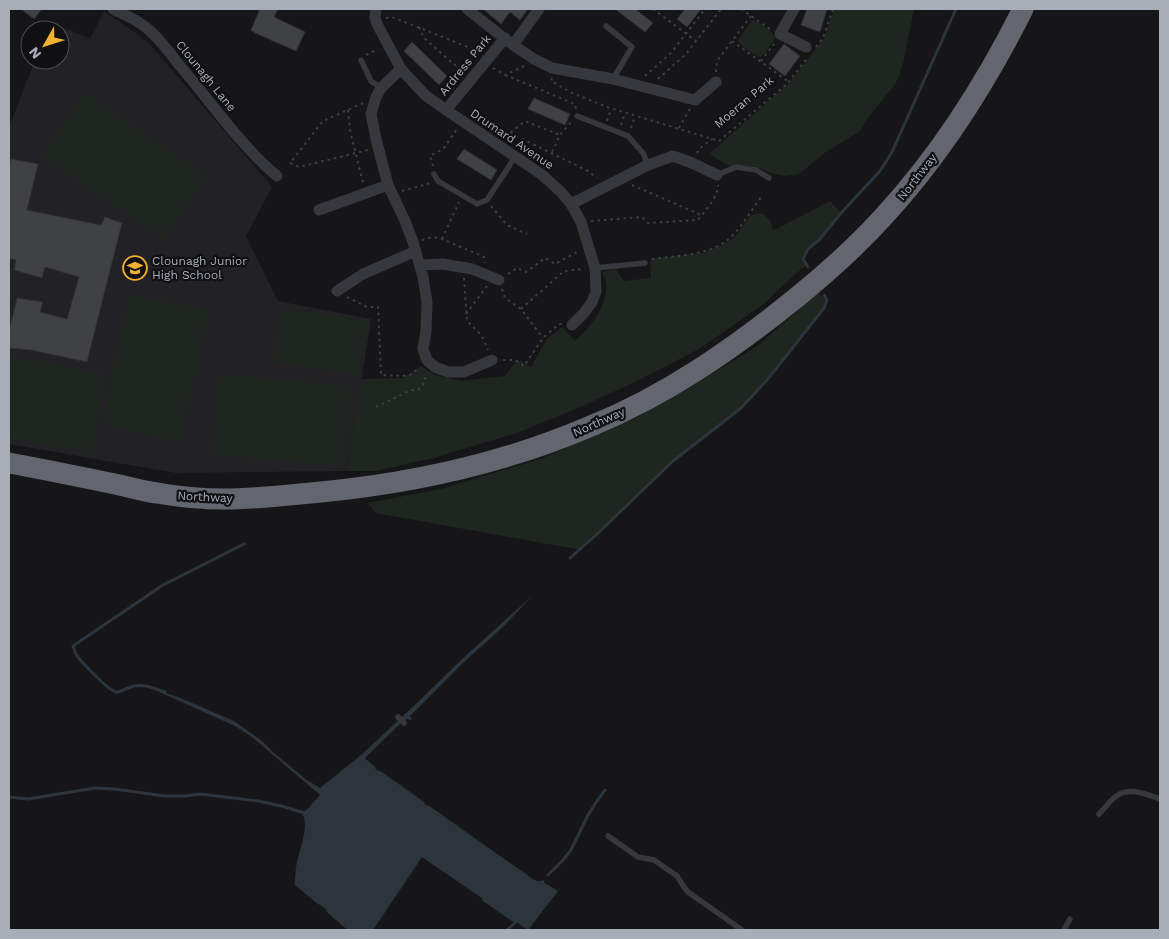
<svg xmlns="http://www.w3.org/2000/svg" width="1169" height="939" viewBox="0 0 1169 939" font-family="'Work Sans',sans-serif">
	<rect width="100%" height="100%" fill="#161618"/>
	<path fill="#222225" d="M104 11 147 41 272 187 246 236 278 301 371 319 347 471 176 473 9 444V127L35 60H60V30H47L50 21 90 39Z"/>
	<path fill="#1e261f" d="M834 9H914L903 64 896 83 867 119 860 131 826 152 799 174 785 176 771 173 756 167 739 164 731 167 709 154 790 82 824 38Z
		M752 20C761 23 772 30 775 39L765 53 760 57C753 54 741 47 738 40Z
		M85 93 207 176 164 239 42 156Z
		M830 201 841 213 820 239 808 249 803 259 807 265 794 275 764 304 699 349 641 379 583 406 517 433 433 458 375 471H347L361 379 404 378 420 366 437 376 462 381 504 376 518 360 531 367 547 339 562 327 575 341C591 327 608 306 606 283 606 279 603 275 602 272L616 269 624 281 651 278 650 259 702 253 723 245 734 238 750 216 760 213C771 218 771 221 773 231Z
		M818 293 827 300 824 308 767 380 741 408 673 461 581 550 376 513 367 503 441 489 540 459 631 420 686 390 759 345Z
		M130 294 208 311 180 441 102 424Z
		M281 308 367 320 359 375 274 362Z
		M9 356 107 375 92 453 9 437Z
		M219 375 350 386 344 466 213 455Z"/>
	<path fill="#2c353c" d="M532 596 503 627 464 662 410 716 412 719 411 720 407 719 401 723 363 760 388 778 533 881 538 883 543 882 558 891 528 930 422 857 373 930H350L296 884C297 877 297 870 298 864 301 849 311 828 304 813L320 795 252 737 235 726 146 686 178 697 234 721 262 741 274 753 307 780 320 788 360 756 419 701 462 659Z"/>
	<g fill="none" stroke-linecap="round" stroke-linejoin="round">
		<path stroke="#2c353c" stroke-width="3" d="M808 267 803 259 808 249 820 239 841 213 880 171 892 152 956 9
			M570 558 596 535 673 461 741 408 767 380 824 308 827 300 824 295
			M165 692C155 689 145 684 134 686 128 687 122 692 116 692 109 691 80 661 76 654 75 652 74 649 73 646L163 585 244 544
			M362 758 374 768
			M379 772 423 803
			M9 797 28 799 95 788 115 789 164 796H185L200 794 259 801 285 807 304 813 306 812
			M428 807 533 881 538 883 543 882
			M304 813C311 828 301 849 298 864 297 870 297 877 296 884L319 903
			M548 875 563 860 571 850 588 815 597 801 605 790
			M484 900 516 922 507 930
			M328 911 350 930"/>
	</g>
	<path fill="#404145" stroke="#303034" d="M21 9H42L34 19Z
		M260 9H278L274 17 305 32 296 51 255 33 251 30Z
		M483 9H528L520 20 510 12 501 24Z
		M615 9H635L653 23 645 32Z
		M685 9H701L687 27 677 19Z
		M807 9H827L820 32 801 25Z
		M412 42 447 76 439 85 404 51Z
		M784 44 800 56 785 76 769 64Z
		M534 98 570 114 565 125 528 109Z
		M464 149 497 170 491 180 457 159Z
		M11 159 38 164 27 210 101 225 105 217 122 223 87 362 31 350 9 348V330L17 298 43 302 40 312 67 319 79 277 45 267 42 278 14 270 16 260 9 258V167Z"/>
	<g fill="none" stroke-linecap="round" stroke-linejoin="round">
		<path stroke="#3d3f44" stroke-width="2" stroke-dasharray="2.5 4" stroke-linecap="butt" d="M653 9 696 41
			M741 9 770 29
			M386 18 392 17 473 49
			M419 27 424 38 457 67
			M732 41 789 82
			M816 47 823 38 833 9
			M366 55 378 49
			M761 61 774 44
			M493 68 505 75 524 66
			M716 72 717 61 751 16
			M505 75 575 104 576 109
			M645 76 671 53 705 9
			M552 78 551 81 570 92 607 107 719 141 787 84 808 57
			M658 79 686 54 721 9
			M363 103 323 121 290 163 299 167 368 150
			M348 110 350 130 363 183
			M607 121 611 109
			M621 125 625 113
			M631 128 635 116
			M679 128 690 109
			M510 133 588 171 597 178
			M507 138 510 133 525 121 560 135
			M552 152 560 135 572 121
			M697 153 699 149 712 139
			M433 166 430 156 444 148 457 129
			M632 185 701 215
			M402 191 431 183
			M491 206 507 225 527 234
			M591 221 642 217 648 223 698 220C705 210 718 198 718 185
			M442 239 459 202
			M422 240 433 237 442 239 484 257 485 263
			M652 259C676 256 715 255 733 235 743 224 752 210 761 197
			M508 274 517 268 526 272 545 258 555 264 579 251
			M464 278 467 321 482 336 488 350
			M502 289 505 298 521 309 543 338
			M347 297 367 307H378L381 375 409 376 419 368
			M521 309 564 271 584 269
			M466 314 487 286
			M503 360H515L524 366 543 338 559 324H562
			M376 407 409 391 419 389 425 382 426 373"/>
		<path stroke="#37383d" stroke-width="5.5" d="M606 26 632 47 613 79
			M361 60 371 81 381 88
			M577 116 628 136 643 153 648 165
			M434 174 438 181 477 204 487 200 515 157
			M717 175 736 167 756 170 769 178
			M595 268 645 263
			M398 717 404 723
			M1099 814C1104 809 1109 802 1115 797 1128 786 1146 794 1160 799
			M608 836 638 857 654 860 677 876 684 887 688 892 742 930
			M1064 930 1070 919"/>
		<path stroke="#37383d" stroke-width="11" d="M113 9C123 14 135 19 144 26 158 36 169 52 180 66 212 103 239 144 277 176
			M376 9 375 17 377 24 401 69 425 95 446 110 541 174 561 192 571 204 581 222 595 268 596 292 592 302 584 313 572 325
			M467 9 513 45 534 59 552 68 613 79 695 100 716 82
			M794 9 780 34 806 47
			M513 45 539 9
			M401 69 381 88 376 97 371 114 376 139 388 185 405 221 413 242 423 277 427 302 426 331 423 349 427 360 435 367 448 372H464L492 360
			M446 110 505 38
			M571 204 648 165 673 156 692 163 717 175
			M319 210 388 185
			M420 265 443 264 472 269 499 280
			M337 291 363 274 416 251"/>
		<path stroke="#63666e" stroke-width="21" d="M9 463C42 469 76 476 110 483 126 486 142 491 157 493 179 497 202 499 224 499 256 499 289 495 321 492 414 483 505 463 591 426 667 395 733 349 796 298 828 272 858 245 885 215 941 154 986 83 1023 9"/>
	</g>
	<defs>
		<g id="school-ring" transform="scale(1.25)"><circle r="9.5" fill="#111113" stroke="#f2b134" stroke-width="1.5"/><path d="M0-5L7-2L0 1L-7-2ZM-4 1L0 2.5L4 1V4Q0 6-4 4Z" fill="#f2b134"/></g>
	</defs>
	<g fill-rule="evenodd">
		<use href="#school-ring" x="135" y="268"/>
	</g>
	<g text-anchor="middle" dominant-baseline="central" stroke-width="4.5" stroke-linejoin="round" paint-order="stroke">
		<g font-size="12" fill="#a8adb8" stroke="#111113">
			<text transform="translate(465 65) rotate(-51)">Ardress Park</text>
			<text transform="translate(206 76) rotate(51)">Clounagh Lane</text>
			<text transform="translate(744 102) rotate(-40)">Moeran Park</text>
			<text transform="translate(512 139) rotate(34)">Drumard Avenue</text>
			<text transform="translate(917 177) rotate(-52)">Northway</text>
			<text transform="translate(599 422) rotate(-24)">Northway</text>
			<text transform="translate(205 497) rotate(3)">Northway</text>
		</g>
		<g font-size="12" fill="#a8adb8" stroke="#111113" text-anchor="start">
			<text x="152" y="261">Clounagh Junior<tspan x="152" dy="14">High School</tspan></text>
		</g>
	</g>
	<rect width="1169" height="939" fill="none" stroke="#a8adb8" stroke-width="20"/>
	<g transform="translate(45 45) rotate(231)"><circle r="24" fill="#111113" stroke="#4d4f55"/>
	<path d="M0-4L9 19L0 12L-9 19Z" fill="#f2b134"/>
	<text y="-8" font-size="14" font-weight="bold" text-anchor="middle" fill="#a8adb8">N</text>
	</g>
</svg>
